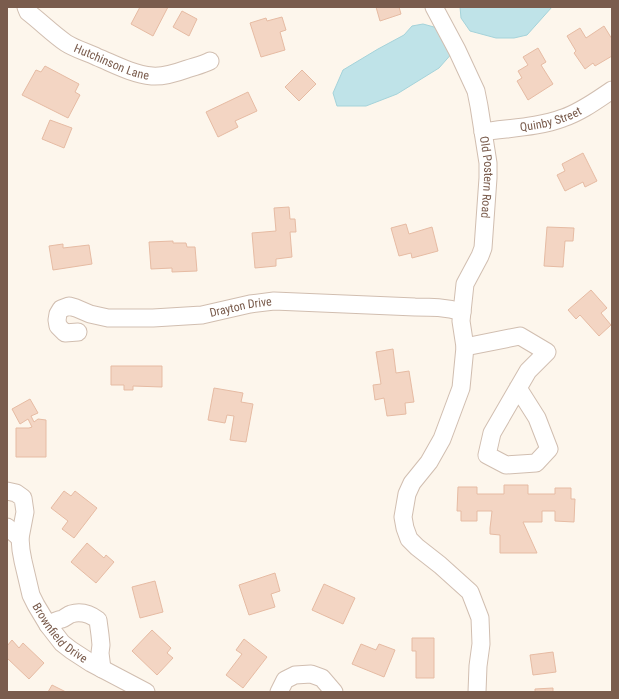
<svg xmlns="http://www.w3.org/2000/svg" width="619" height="699" viewBox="0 0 619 699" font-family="'Roboto Condensed',sans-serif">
	<rect width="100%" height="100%" fill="#fdf6ec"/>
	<path fill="#bfe3e8" stroke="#a5d3da" d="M460 7H552L527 35 514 38H496L470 31 461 18Z
		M423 24 434 27 442 35 454 51 439 68 397 94 366 106H337L333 93 343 70 378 49 404 35 412 26Z"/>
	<path fill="#f3d5c3" stroke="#e6bba3" d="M140 7H168L153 36 131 24Z
		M376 7H399L401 14 380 21Z
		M182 11 197 19 189 36 173 27Z
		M282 17 286 30 280 32 285 50 261 57 250 23 266 18 267 21Z
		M604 26 612 39V56L595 66 593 63 585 69 574 53 576 51 567 36 580 28 586 38Z
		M538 48 546 62 541 65 553 84 528 100 517 81 522 78 518 71 528 65 523 57Z
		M45 66 79 84 75 92 80 95 68 118 22 95 36 70 41 72Z
		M302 70 316 84 299 101 285 87Z
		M248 92 257 111 235 121 238 127 218 137 206 112Z
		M50 120 72 128 64 148 42 139Z
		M583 153 597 181 585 187 583 182 565 191 557 175 565 171 562 164Z
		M289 207 290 219H295L296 232H290L292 257 276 259V266L255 268 252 233 276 231 274 208Z
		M406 224 409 234 432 227 438 251 412 258 411 253 399 256 391 228Z
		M547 227 574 228 573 241H565L563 267 544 266Z
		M173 241V243H186L187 247H195L197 271 172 272V268L151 269 149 242Z
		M63 244V248L89 245 92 264 53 270 49 246Z
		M591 290 607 308 601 313 611 325 599 336 580 315 576 319 568 310Z
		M393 349 396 373 409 371 414 402 405 403 406 414 387 416 384 398 375 400 373 385 381 384 376 352Z
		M111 366H162V387L133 386V390H124V385H111Z
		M214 388 243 393 241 402 253 404 246 442 230 440 234 416 227 415 225 423 208 420Z
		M30 399 38 413 31 416 34 422 38 419 46 420V457H16V428H29L32 427 28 419 20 424 12 409Z
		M504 485H528V494H555V488H571V499H575L574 522 555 521V511H542V522H523L537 553H500V535L490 534V528L491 520 492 511H477V521H461V511H457L458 487H477V494H504Z
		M64 491 71 496 75 491 97 508 74 538 62 529 68 521 51 508Z
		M87 543 104 558 106 555 114 562 96 583 71 562Z
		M275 573 280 591 271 594 275 607 249 615 239 585Z
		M155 581 163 612 140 618 132 587Z
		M324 584 355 598 343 624 312 610Z
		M152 630 171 648 167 653 173 658 157 675 132 651Z
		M412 638H434V678H416V651H412Z
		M244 639 267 657 243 688 226 675 242 654 236 650Z
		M12 640 19 648 23 643 44 663 29 679 7 658V646Z
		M361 644 376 650 379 644 395 650 384 677 352 664Z
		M553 652 556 672 533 675 530 655Z
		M52 685 66 692H48Z
		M553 688V692H535V689Z"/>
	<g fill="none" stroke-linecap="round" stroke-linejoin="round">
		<g stroke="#d1beb0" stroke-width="19">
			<g id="minor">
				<path id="s1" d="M26 7 28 12C41 22 53 34 66 43 75 49 87 52 97 57 114 64 132 74 152 76 164 77 176 73 187 69 196 66 202 65 210 61"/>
				<path id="s2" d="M434 7 457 50 476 91 479 106 488 163V178L483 248 480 256 465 284 461 321 465 347 461 388 442 439 429 462 412 483 407 494 403 517 405 528 409 539 417 547 440 565 470 592 480 618 481 644 478 666 477 692"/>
				<path id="s3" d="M483 132C509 128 539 127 563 118 581 112 597 100 612 90"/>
				<path id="s4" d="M78 332 65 333 58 326 57 320 58 314 61 309 69 306 76 308 90 314 108 318H153L202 315 250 304 274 301 415 307C431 307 446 307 462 312"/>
				<path d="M465 347 520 336 547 352 528 371 492 433 487 455 506 465 536 463 549 449 537 418 518 388"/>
				<path id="s5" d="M7 491 16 493 23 498 25 512 20 538 21 550 23 561 31 595 36 605 48 625 62 643 71 650 91 663 146 692"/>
				<path d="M7 527 20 538"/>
				<path d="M48 625C53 622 57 620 62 619 65 618 68 615 71 614 81 611 90 614 98 620L100 635 101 645 100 653 102 669"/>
				<path d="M279 692 285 680 295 675 311 674 322 678 334 692"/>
			</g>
		</g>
		<use href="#minor" stroke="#fff" stroke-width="17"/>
	</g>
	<g text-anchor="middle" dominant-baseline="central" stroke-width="4" stroke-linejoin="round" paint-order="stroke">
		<g font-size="12" fill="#7a5c4d" stroke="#fffaf3">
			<text stroke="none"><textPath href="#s1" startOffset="104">Hutchinson Lane</textPath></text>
			<text stroke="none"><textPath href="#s3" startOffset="69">Quinby Street</textPath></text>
			<text stroke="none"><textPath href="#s2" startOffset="181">Old Postern Road</textPath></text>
			<text stroke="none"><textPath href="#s4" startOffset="224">Drayton Drive</textPath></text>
			<text stroke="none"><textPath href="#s5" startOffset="165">Brownfield Drive</textPath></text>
		</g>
	</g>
	<rect width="619" height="699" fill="none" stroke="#7a5c4d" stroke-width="16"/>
</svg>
